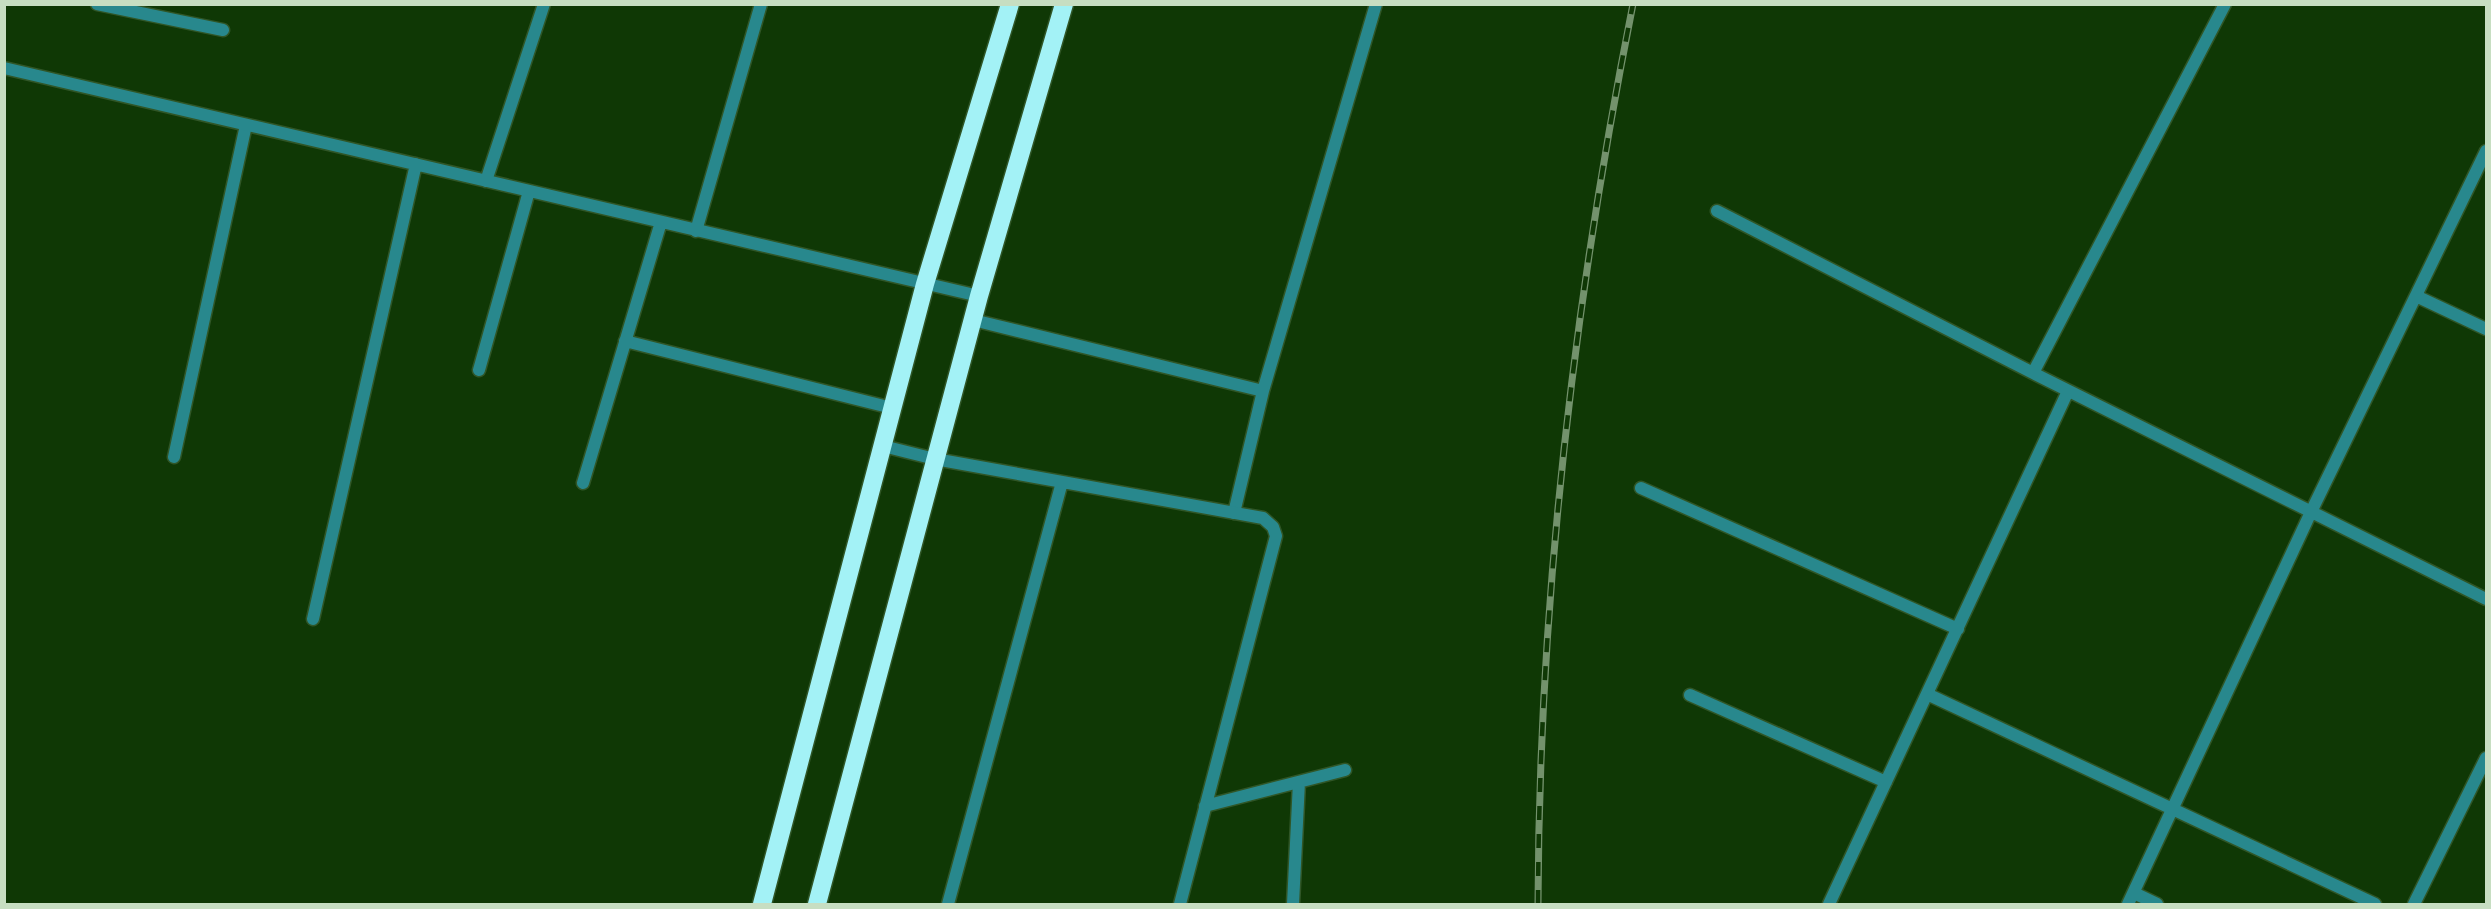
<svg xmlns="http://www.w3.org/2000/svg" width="2491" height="909" viewBox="0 0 2491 909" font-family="'Alegreya Sans',sans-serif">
	<rect width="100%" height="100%" fill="#0f3805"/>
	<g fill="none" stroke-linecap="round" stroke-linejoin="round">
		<g stroke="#305627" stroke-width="15">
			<path id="lane" d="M973 320 1263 391
				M174 457 246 125
				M1234 513 1263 391 1376 4"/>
		</g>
		<g stroke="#305627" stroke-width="15">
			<path id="street" d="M97 4 223 30
				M4 68 979 296
				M486 181 544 4
				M1717 211 2033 373 2486 599
				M696 231 761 4
				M2416 296 2486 329
				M625 341 892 408
				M479 370 529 191
				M2033 373 2225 4
				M883 446 935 459 1263 518 1273 527 1276 536 1180 904
				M583 483 661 222
				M1641 488 1958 629
				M313 619 416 164
				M1927 694 2375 904
				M1690 695 1886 782
				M1205 806 1345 770
				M2134 893 2157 904
				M948 904 1062 482
				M1293 904 1299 782
				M1829 904 2068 391
				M2128 904 2311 512 2486 151
				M2414 904 2486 758"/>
		</g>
		<g stroke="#305627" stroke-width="21">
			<path id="highway" d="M762 904 925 284 1010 4
				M817 904 979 296 1064 4"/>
		</g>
		<use href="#lane" stroke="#28888d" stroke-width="12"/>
		<use href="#street" stroke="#28888d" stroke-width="12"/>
		<use href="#highway" stroke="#a3f2f6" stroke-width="18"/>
		<g stroke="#73926c" stroke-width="7">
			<path id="rail" d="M1538 904C1539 603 1574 300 1633 4"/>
		</g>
		<use href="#rail" stroke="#0f3805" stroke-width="4.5" stroke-dasharray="14" stroke-linecap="butt"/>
	</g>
	<rect width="2491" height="909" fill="none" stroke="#c7dec2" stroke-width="12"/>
</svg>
